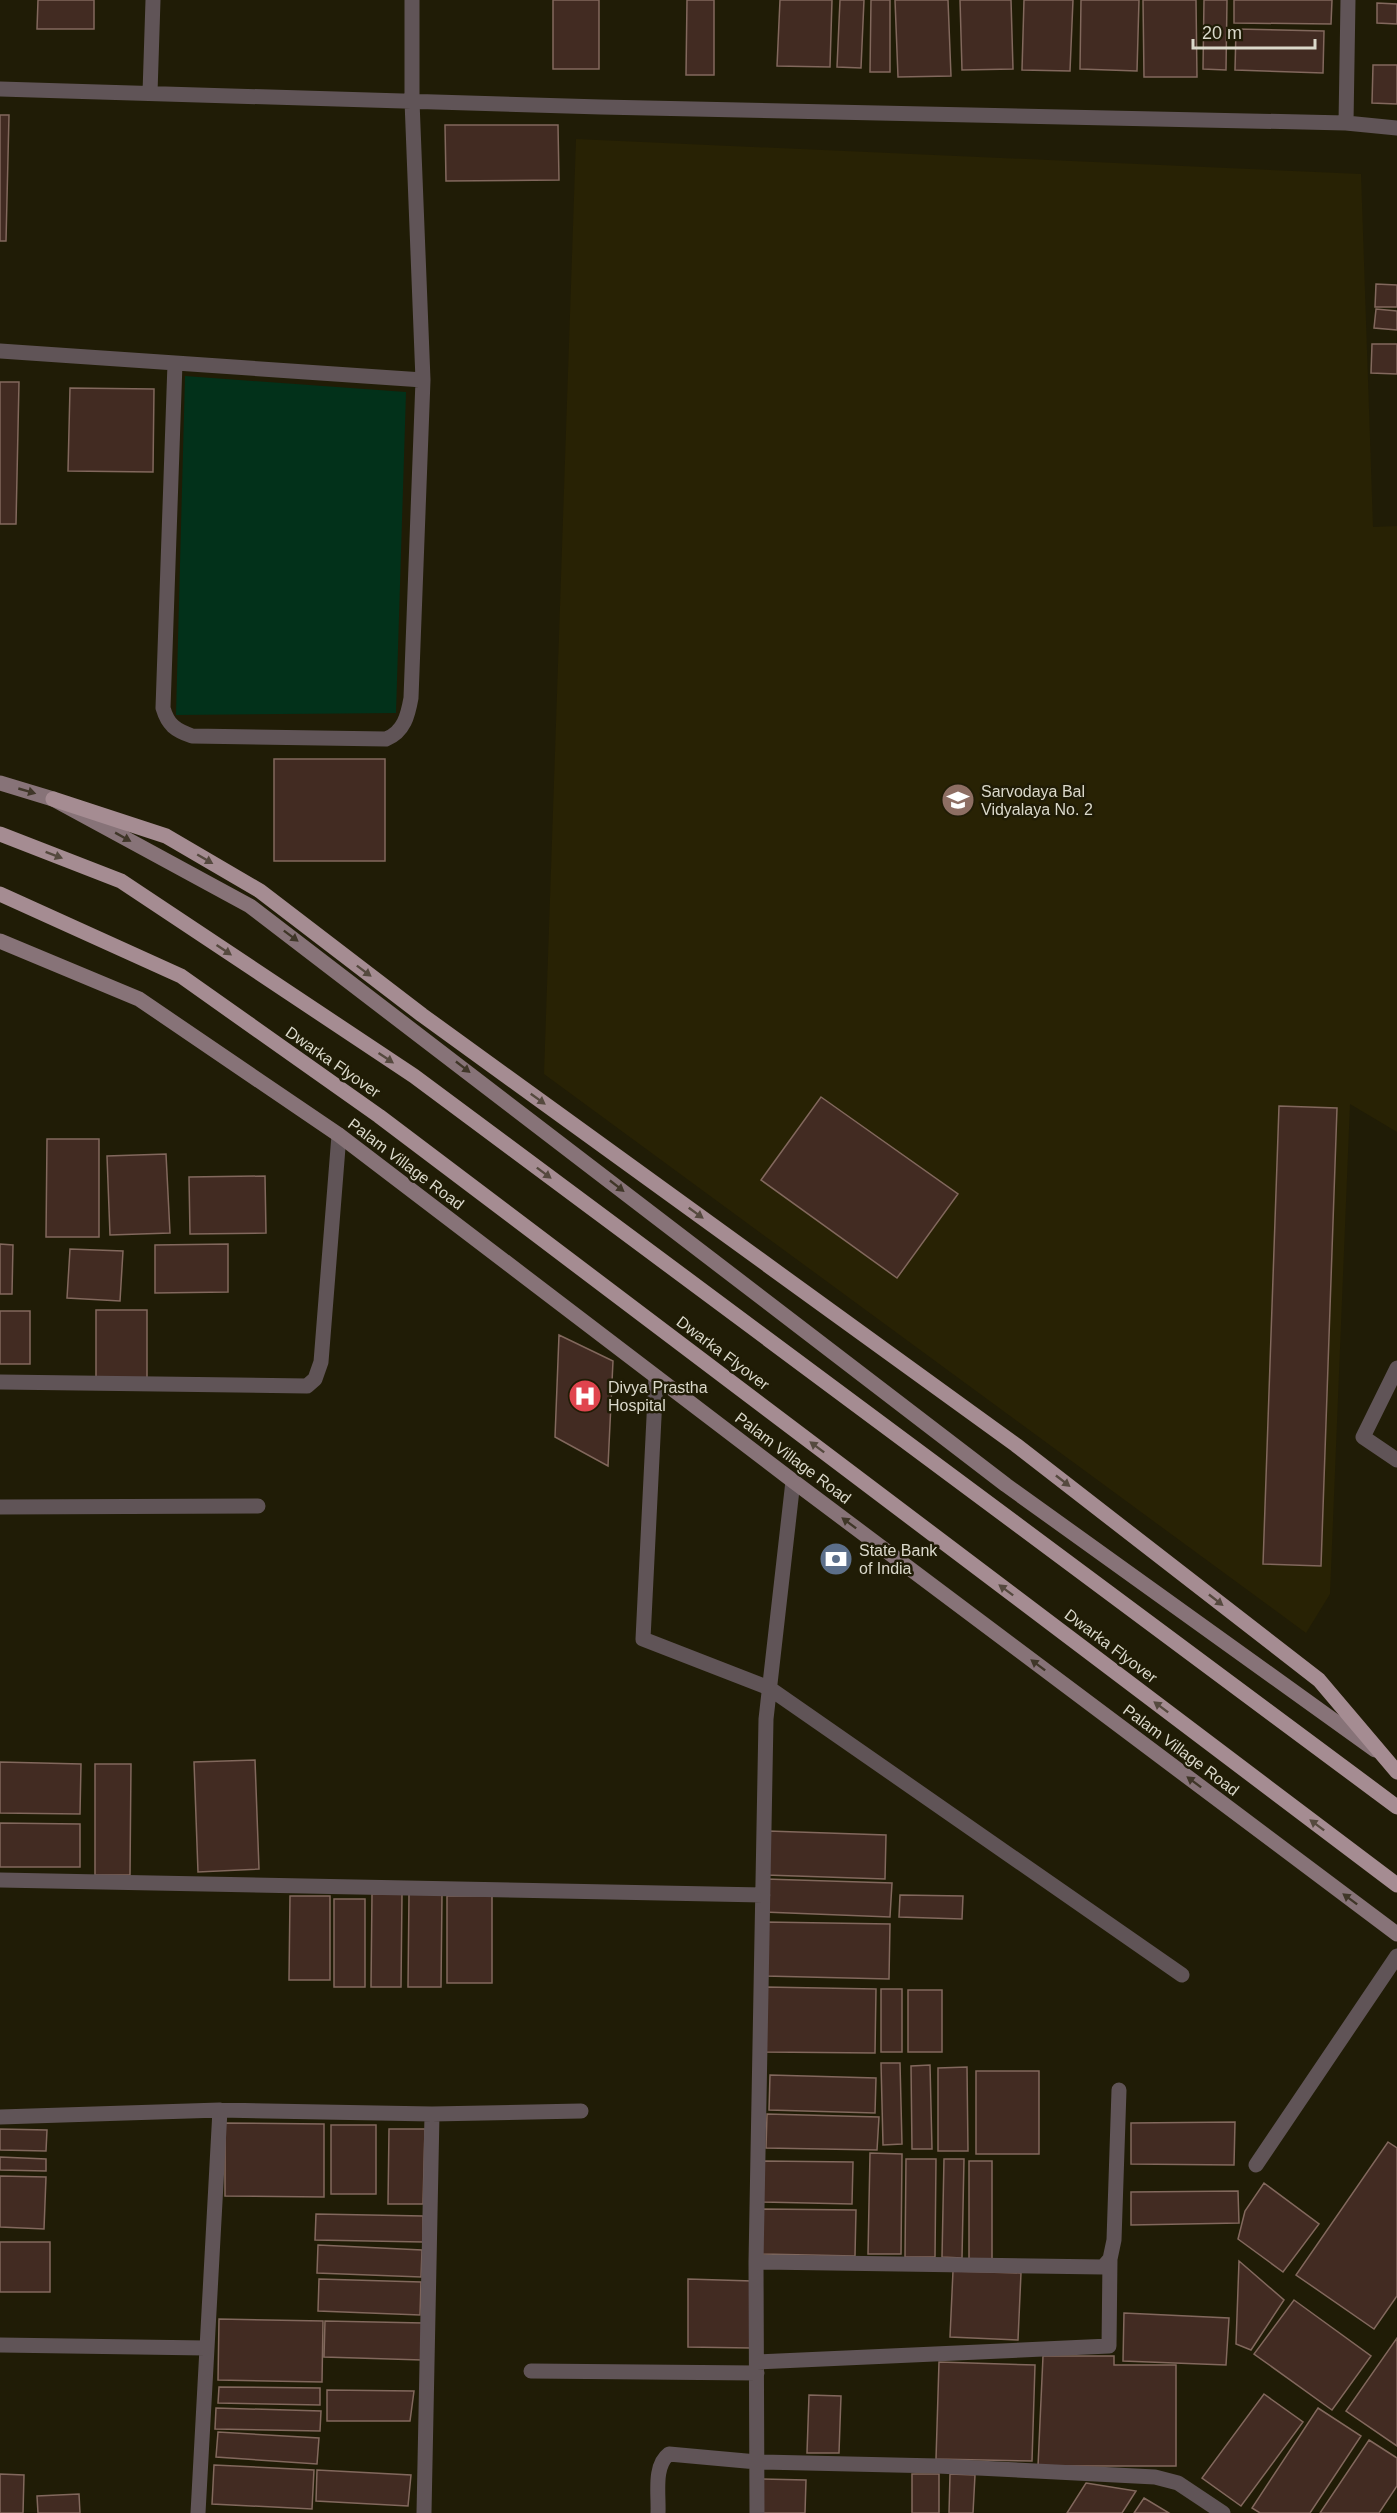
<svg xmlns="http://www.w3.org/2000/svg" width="1397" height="2513" viewBox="0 0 1397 2513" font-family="Arial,sans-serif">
	<rect width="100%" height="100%" fill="#201c06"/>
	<path fill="#282204" d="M576 139 1361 174 1373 527 1397 526V1132L1350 1104 1330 1594 1306 1633 544 1074Z"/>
	<path fill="#02311a" d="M185 376 406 392 396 713 176 715Z"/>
	<path fill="#422b22" stroke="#82685d" stroke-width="1.5" d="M38 0H94V29H37Z
		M553 0H599V69H553Z
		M687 0H714V75H686Z
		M780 0H832L830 67 777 66Z
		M840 0H864L861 68 837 67Z
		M871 0H890V72H870Z
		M895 0H948L951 76 898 77Z
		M960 0H1011L1013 69 962 70Z
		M1024 0H1073L1070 71 1022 70Z
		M1081 0H1139L1137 71 1080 69Z
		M1143 0H1196L1197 77H1144Z
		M1204 0H1227L1226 70 1203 69Z
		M1234 0H1332L1331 24 1234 23Z
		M1377 3 1397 4V24L1377 23Z
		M1236 29 1324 31 1323 73 1235 70Z
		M1373 65H1397V104L1372 103Z
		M0 115H9L6 241H0Z
		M445 125H558L559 180 446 181Z
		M1376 284 1397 285V307H1375Z
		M1376 309 1397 311V330L1374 328Z
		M1372 344H1397V374L1371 373Z
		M0 382H19L16 524H0Z
		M70 388 154 389 153 472 68 471Z
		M274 759H385V861H274Z
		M821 1097 958 1194 897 1278 761 1180Z
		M1279 1106 1337 1108 1321 1566 1263 1564Z
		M47 1139H99V1237H46Z
		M166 1154 170 1233 110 1235 107 1156Z
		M265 1176 266 1233 190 1234 189 1177Z
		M0 1244 13 1245 12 1294H0Z
		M228 1244V1292L155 1293V1245Z
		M70 1249 123 1251 120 1301 67 1298Z
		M96 1310H147V1379H96Z
		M0 1311H30V1364H0Z
		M559 1335 613 1361 608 1466 555 1437Z
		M255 1760 259 1869 198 1872 194 1762Z
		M0 1762 81 1764 80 1814 0 1813Z
		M95 1764H131L130 1875H95Z
		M0 1823 80 1824V1867H0Z
		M768 1831 886 1835 885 1879 766 1875Z
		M765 1879 892 1883 890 1917 764 1912Z
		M372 1894H402L401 1987H371Z
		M409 1894H442L441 1987H408Z
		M900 1895 963 1896 962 1919 899 1917Z
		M290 1896H330V1980H289Z
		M447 1896H492V1983H447Z
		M334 1899H365V1987H334Z
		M765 1922 890 1924 889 1979 765 1976Z
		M765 1987 876 1989 875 2053 765 2052Z
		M881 1989H902V2052H881Z
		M908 1990H942V2052H908Z
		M881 2063H900L902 2144 883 2145Z
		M930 2065 932 2149H912L911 2066Z
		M967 2067 968 2151H938V2068Z
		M976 2071H1039V2154H976Z
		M770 2075 876 2078 875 2113 769 2110Z
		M767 2114 879 2117 877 2150 766 2148Z
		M1235 2122 1234 2165 1131 2164V2123Z
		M225 2123 324 2124V2197L225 2196Z
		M331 2125H376V2194H331Z
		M0 2129 47 2130 46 2151 0 2150Z
		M389 2129H425L423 2204H388Z
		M1388 2142 1397 2148V2296L1374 2329 1296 2275Z
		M870 2153 902 2154 901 2254H868Z
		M0 2157 46 2159V2171L0 2170Z
		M906 2159H936L935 2257H905Z
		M944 2159H964L962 2258 942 2257Z
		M764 2161 853 2162 852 2204 763 2202Z
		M969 2161H992V2259H969Z
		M0 2176 46 2177 44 2229 0 2227Z
		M1264 2183 1319 2224 1283 2272 1238 2239 1245 2211Z
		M1238 2191 1239 2223 1131 2225V2192Z
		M762 2209 856 2210 855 2256 762 2254Z
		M316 2214 423 2216V2242L315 2240Z
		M0 2242H50V2292H0Z
		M318 2245 422 2250 421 2277 317 2273Z
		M1239 2261 1284 2300 1251 2350 1236 2344Z
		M953 2271 1021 2273 1018 2340 950 2337Z
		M319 2279 421 2282 420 2315 318 2311Z
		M688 2279 752 2281 751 2348 688 2347Z
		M1294 2300 1371 2356 1332 2410 1254 2354Z
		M1124 2313 1229 2318 1226 2365 1123 2361Z
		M219 2319 323 2321 322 2382 218 2380Z
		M325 2321 423 2323 422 2360 324 2357Z
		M1397 2338V2446L1346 2411Z
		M1043 2356H1114V2365H1176V2466H1038Z
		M939 2362 1035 2365 1032 2461 936 2459Z
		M219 2387 320 2388V2405L218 2403Z
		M327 2390 414 2391 410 2421H327Z
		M1264 2394 1303 2422 1241 2506 1202 2478Z
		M809 2395 841 2396 839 2453H807Z
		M216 2408 321 2411 320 2431 215 2429Z
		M1318 2408 1361 2436 1310 2513H1260L1252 2508Z
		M218 2432 319 2438 317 2464 216 2457Z
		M1369 2440 1397 2458V2486L1379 2513H1320Z
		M214 2465 314 2470 312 2509 212 2504Z
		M317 2470 411 2475 408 2506 316 2501Z
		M0 2474 24 2475 23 2513H0Z
		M912 2474H939V2513H912Z
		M950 2474 975 2475 973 2513H949Z
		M759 2479 806 2480 805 2513H759Z
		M1086 2483 1136 2491 1122 2513H1067Z
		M79 2494 80 2513H38L37 2496Z
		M1144 2498 1169 2513H1134Z"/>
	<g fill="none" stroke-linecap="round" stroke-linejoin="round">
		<path stroke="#605457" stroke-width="15" d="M0 89 601 107 1346 123 1397 128
			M150 93 153 0
			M1346 123 1348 0
			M0 351 423 380 412 101V0
			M175 363 163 708C168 725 175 730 192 736L386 739C404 732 408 715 411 698L423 380
			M1397 1368 1363 1437 1397 1460
			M656 1377 643 1639 769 1688 1182 1975
			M0 1382 307 1386 315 1379 321 1362 339 1135
			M0 1507 258 1506
			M0 1880 763 1895
			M0 2117 220 2110 432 2114 581 2111
			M1256 2165 1397 1956
			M756 2262 1103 2267 1110 2259 1114 2240 1119 2090
			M0 2345 206 2348
			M757 2362 1109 2346 1110 2259
			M531 2371 757 2373
			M198 2513 220 2110
			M424 2513 432 2114
			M658 2513C659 2495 653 2466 669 2454L757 2462 938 2466 1155 2477 1178 2483 1223 2513
			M757 2513 756 2262 766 1719 793 1481"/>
		<path stroke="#877378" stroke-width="15" d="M0 783 53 799 250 906 1006 1485 1375 1750
			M0 941 139 999 339 1135 793 1481 1397 1934"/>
		<path stroke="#a58c92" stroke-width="15" d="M53 799 166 836 260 891 422 1015 1016 1445 1319 1680 1397 1772
			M0 834 121 881 414 1076 1397 1807
			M0 894 181 976 379 1116 1397 1885"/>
	</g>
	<defs><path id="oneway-solid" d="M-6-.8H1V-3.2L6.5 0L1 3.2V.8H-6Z" transform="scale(1.5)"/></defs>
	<g fill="#3f3628">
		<use href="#oneway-solid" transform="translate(27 791) rotate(16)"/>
		<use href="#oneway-solid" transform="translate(123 837) rotate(29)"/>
		<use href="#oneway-solid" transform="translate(291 936) rotate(37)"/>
		<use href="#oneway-solid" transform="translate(463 1067) rotate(38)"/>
		<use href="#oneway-solid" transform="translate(617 1186) rotate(38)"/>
		<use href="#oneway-solid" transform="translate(849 1523) rotate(-143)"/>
		<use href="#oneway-solid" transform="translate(1038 1665) rotate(-143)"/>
		<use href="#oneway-solid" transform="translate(1194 1782) rotate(-143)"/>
		<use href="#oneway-solid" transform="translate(1350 1899) rotate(-143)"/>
	</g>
	<g fill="#55493e">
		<use href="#oneway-solid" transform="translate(54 855) rotate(21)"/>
		<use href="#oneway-solid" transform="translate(205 859) rotate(30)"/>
		<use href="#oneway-solid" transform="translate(224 950) rotate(34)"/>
		<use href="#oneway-solid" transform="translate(364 971) rotate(37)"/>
		<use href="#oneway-solid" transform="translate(386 1058) rotate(34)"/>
		<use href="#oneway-solid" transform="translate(538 1099) rotate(36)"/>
		<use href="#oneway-solid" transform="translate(544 1173) rotate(37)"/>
		<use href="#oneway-solid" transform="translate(696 1213) rotate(36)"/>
		<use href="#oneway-solid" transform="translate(817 1447) rotate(-143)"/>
		<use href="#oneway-solid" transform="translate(1063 1481) rotate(38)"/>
		<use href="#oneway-solid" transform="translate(1006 1590) rotate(-143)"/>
		<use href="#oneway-solid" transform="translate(1216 1600) rotate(38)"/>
		<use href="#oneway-solid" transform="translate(1161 1707) rotate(-143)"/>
		<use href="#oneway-solid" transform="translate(1317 1825) rotate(-143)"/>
	</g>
	<defs>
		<g id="school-disc" transform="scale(1.725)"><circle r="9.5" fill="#8d6e63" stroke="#201c06"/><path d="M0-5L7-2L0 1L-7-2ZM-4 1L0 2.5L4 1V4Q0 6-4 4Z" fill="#fff"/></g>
		<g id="hospital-disc" transform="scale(1.725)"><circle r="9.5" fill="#e0444e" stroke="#201c06"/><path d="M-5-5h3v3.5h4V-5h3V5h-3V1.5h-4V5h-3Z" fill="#fff"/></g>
		<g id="bank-disc" transform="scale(1.725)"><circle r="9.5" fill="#5c6f8a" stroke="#201c06"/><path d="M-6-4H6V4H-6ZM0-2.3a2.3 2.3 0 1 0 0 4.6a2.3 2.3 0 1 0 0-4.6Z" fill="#fff"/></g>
	</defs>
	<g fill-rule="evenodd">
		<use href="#school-disc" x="958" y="800"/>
		<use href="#hospital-disc" x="585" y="1396"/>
		<use href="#bank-disc" x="836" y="1559"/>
	</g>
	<g text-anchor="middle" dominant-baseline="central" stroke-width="5" stroke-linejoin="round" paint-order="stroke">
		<g font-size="16" fill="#dbd9cb" stroke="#201c06" text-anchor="start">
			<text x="981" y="791">Sarvodaya Bal<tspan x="981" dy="18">Vidyalaya No. 2</tspan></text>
			<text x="608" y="1387">Divya Prastha<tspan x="608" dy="18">Hospital</tspan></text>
			<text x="859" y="1550">State Bank<tspan x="859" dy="18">of India</tspan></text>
		</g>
		<g font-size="16" fill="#dbd9cb" stroke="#201c06">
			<text transform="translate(333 1062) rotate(35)">Dwarka Flyover</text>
			<text transform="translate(406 1164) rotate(37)">Palam Village Road</text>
			<text transform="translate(723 1353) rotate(37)">Dwarka Flyover</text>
			<text transform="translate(793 1458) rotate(37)">Palam Village Road</text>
			<text transform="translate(1111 1646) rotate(37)">Dwarka Flyover</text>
			<text transform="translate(1181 1750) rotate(37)">Palam Village Road</text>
		</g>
	</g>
	<path d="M1193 39v9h122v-9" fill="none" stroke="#dbd9cb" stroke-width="3"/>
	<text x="1202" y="39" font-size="18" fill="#dbd9cb" stroke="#201c06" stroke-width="4.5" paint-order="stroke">20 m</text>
</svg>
